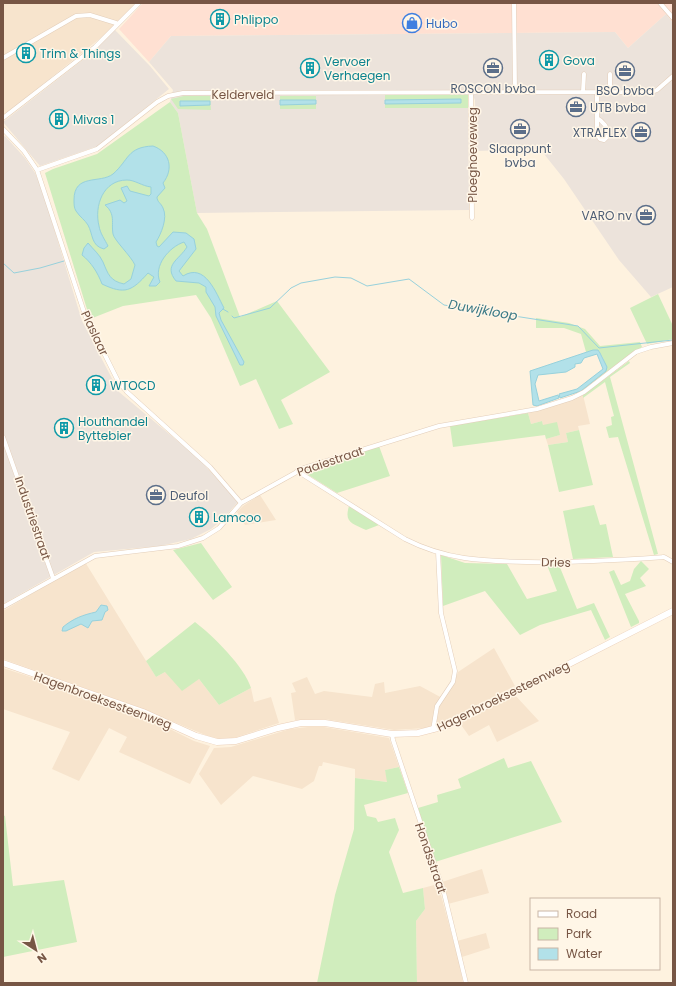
<svg xmlns="http://www.w3.org/2000/svg" width="676" height="986" viewBox="0 0 676 986" font-family="Poppins,sans-serif">
	<rect width="100%" height="100%" fill="#fef2df"/>
	<path fill="#f7e4cd" d="M3 3H137L113 28 3 116Z
		M583 395 590 424 578 426 579 430 566 433 568 442 548 445 546 439 560 435 543 425 542 421 531 424 528 413Z
		M260 495 276 520 245 525 237 512 243 506Z
		M85 562 156 677 165 672 199 679 219 705 251 688 254 702 271 697 279 723 234 738 220 739 210 737 138 707 3 659V611Z
		M494 648 515 686 445 722 426 728 394 730 324 719 295 720 291 693 296 692 292 683 307 677 315 694 324 691 372 697 375 684 384 682 385 693 420 686 444 699 453 685 458 672Z
		M3 668 74 691 162 725 194 741 210 746 190 784 119 752 127 737 109 728 79 781 52 769 70 732 3 709Z
		M514 694 539 721 497 742 489 725 469 736 459 722Z
		M308 727H324L389 738 399 767 385 770 388 782 355 778V769L323 762 322 766H319L314 781 302 789 253 776 221 805 199 774 214 748 231 747 290 729Z
		M482 869 489 893 448 904 442 882Z
		M438 884 459 962 463 983H417L416 921 425 909 423 888Z
		M486 933 490 948 462 957 457 941Z"/>
	<path fill="#ffe0d2" d="M143 3H673V23L666 14 628 48 615 32 171 36 149 62 119 29Z"/>
	<path fill="#ece3db" d="M666 14 673 23V287L651 297 619 260 564 179 540 149 476 151 475 100 471 92 468 94 469 210 197 213 178 113 170 102 173 90 149 62 171 36 615 32 628 48Z
		M115 30 150 66 169 89 98 146 40 166 3 122 94 51Z
		M5 136 25 158 35 173 42 189 82 321 119 392 199 459 238 502 222 520 211 529 191 539 160 546 94 552 3 604V137Z"/>
	<path fill="#d0edbd" d="M468 94V108H385V95Z
		M184 96H210L211 110 178 109 171 99Z
		M280 96H316V109H280Z
		M170 102 178 113 197 213 207 229 240 317 277 301 330 372 281 400 293 424 279 429 256 379 240 386 211 318 196 295 123 306 90 319 45 173 53 169 97 154Z
		M658 294 673 326V339L647 344 630 308Z
		M536 318 569 323 585 329 600 346 640 342 642 347 584 390 575 394 606 371C606 363 603 357 598 350L586 352 581 334 564 328H536Z
		M629 361 630 363 610 377 658 554 654 555 618 437 609 438 606 427 612 425 611 417 614 416 605 382 583 398V395Z
		M528 413 531 424 542 421 543 425 557 422 560 435 546 439 545 435 453 447 450 426Z
		M579 430 593 485 559 492 548 445 568 442 566 433Z
		M379 446 390 476 337 493 302 471Z
		M594 505 600 525 606 524 613 557 573 559 563 511Z
		M349 506 379 525 366 530C352 523 344 523 349 506Z
		M201 543 232 587 213 600 173 550Z
		M441 555 465 563 507 564 527 599 557 591 547 565H559L577 609 594 603 610 637 605 640 591 610 540 625 520 635 485 591 443 606Z
		M641 561 649 569 640 578 646 586 625 594 639 621V623L631 627 609 572 614 570 621 585 630 581 634 569Z
		M195 622C212 635 245 667 251 688L219 705 199 679 182 691 165 672 156 677 146 661Z
		M504 758 508 768 531 761 562 822 435 862 418 808 438 802 437 795 461 788 458 779Z
		M399 767 408 793 364 805 367 816 376 818 378 822 395 818 399 830 389 852 403 893 423 888 425 909 416 921 417 983H317L335 895 354 829 355 778 387 782 385 770Z
		M3 815 5 816 13 886 64 880 77 942 3 957Z"/>
	<path fill="#b2e1e9" stroke="#97d1dc" d="M461 99V103L385 104V100Z
		M280 100H316V104L280 105Z
		M180 101H210V105L180 106Z
		M153 146C170 152 174 169 163 183L165 188 157 197C157 202 161 203 163 208 168 218 161 234 156 242L157 246 159 247 173 232 186 233 194 239 196 249 179 271 183 276C205 262 216 293 224 308L219 313 221 320 244 362 243 365H240L216 316 215 307 206 292V287L199 283 176 281C163 265 179 260 187 247L184 242C169 247 153 266 160 282L156 286H149L154 277 148 273C132 291 125 295 102 284 98 273 91 262 82 255L84 248 88 243C93 249 100 255 103 262 108 274 110 281 124 284L131 279 135 265C131 256 114 240 113 234 111 223 116 214 105 205L120 200 124 203 127 201 121 188 127 186 130 191 149 196 151 194V187C142 186 135 180 127 180 103 180 94 206 99 226 100 233 105 240 108 246L104 249C91 246 93 234 88 225 85 220 80 217 76 211 74 208 74 204 74 200 74 173 100 184 113 174 129 160 127 147 153 146Z
		M593 350H598L600 353 607 367 606 371 581 391 560 398 559 394 577 389 603 369 597 354 584 358 581 363 575 364V367L566 372 538 375 535 384 539 401 558 395 559 398 537 406 533 405 530 371Z
		M101 605 107 606 108 610 105 612 102 620 92 621 88 628 81 624 66 631H62L63 627C74 618 83 615 96 612Z"/>
	<g fill="none" stroke-linecap="round" stroke-linejoin="round">
		<path stroke="#97d1dc" stroke-width="1" d="M3 263 14 273 40 268 64 261
			M223 309 228 312
			M232 316 234 318 270 308 291 288 301 283 335 277 351 278 367 286 409 279 444 305 578 326 599 348 673 340"/>
		<g stroke="#e3ceba" stroke-width="5">
			<path id="street" d="M514 3 515 92
				M660 3 673 18
				M3 58 76 16 90 15 116 23 117 25
				M610 74V92
				M471 92 472 218
				M583 92 584 74
				M597 92V134L600 139 604 140 609 135C608 128 603 121 597 118
				M3 118 95 47 139 3
				M3 129 24 151 37 170 85 315 118 381 127 392 210 467 241 503
				M37 170 97 149 157 102 168 96 183 93 652 92 657 90 673 76
				M3 437 53 578
				M297 471 405 539C446 560 482 561 527 562 573 563 618 560 664 557L673 562
				M3 607 95 556 178 546 203 538 219 528 241 503 304 468 439 426 537 409 572 398 584 392 636 352 651 347 673 343
				M433 730 437 706 453 682 455 671 441 613 438 552
				M392 734 393 740 444 893 466 983"/>
		</g>
		<g stroke="#ebd0ba" stroke-width="7">
			<path id="secondary" d="M3 663 143 712 196 736 217 742 236 741 278 728 301 723H325L392 734 418 733 449 725 673 611"/>
		</g>
		<use href="#street" stroke="#fff" stroke-width="4"/>
		<use href="#secondary" stroke="#fff" stroke-width="6"/>
	</g>
	<defs>
		<g id="building-ring" transform="scale(1)"><circle r="9.5" fill="#fff6e7" stroke="#0f9aa8" stroke-width="1.5"/><path d="M-4-6H4V6H1V3H-1V6H-4ZM-2.5-4.3h1.7v1.8h-1.7ZM.8-4.3h1.7v1.8H.8ZM-2.5-1h1.7V.8h-1.7ZM.8-1h1.7V.8H.8Z" fill="#0f9aa8"/></g>
		<g id="shop-ring" transform="scale(1)"><circle r="9.5" fill="#fff6e7" stroke="#3f7fe0" stroke-width="1.5"/><path d="M-5-2.5h2.3a2.7 3.5 0 0 1 5.4 0H5L5.5 6h-11ZM-1.5-2.5h3a1.5 2.3 0 0 0-3 0Z" fill="#3f7fe0"/></g>
		<g id="office-ring" transform="scale(1)"><circle r="9.5" fill="#fff6e7" stroke="#5c6f8a" stroke-width="1.5"/><path d="M-6-3h4V-5.5h4V-3h4V5H-6ZM-1-4.5V-3h2v-1.5ZM-6 0V1H6V0Z" fill="#5c6f8a"/></g>
	</defs>
	<g fill-rule="evenodd">
		<use href="#building-ring" x="220" y="19"/>
		<use href="#shop-ring" x="412" y="23"/>
		<use href="#building-ring" x="26" y="53"/>
		<use href="#building-ring" x="549" y="60"/>
		<use href="#building-ring" x="310" y="68"/>
		<use href="#office-ring" x="493" y="68"/>
		<use href="#office-ring" x="625" y="71"/>
		<use href="#office-ring" x="576" y="107"/>
		<use href="#building-ring" x="59" y="119"/>
		<use href="#office-ring" x="520" y="129"/>
		<use href="#office-ring" x="641" y="132"/>
		<use href="#office-ring" x="646" y="215"/>
		<use href="#building-ring" x="96" y="385"/>
		<use href="#building-ring" x="64" y="428"/>
		<use href="#office-ring" x="156" y="495"/>
		<use href="#building-ring" x="199" y="517"/>
	</g>
	<g text-anchor="middle" dominant-baseline="central" stroke-width="3" stroke-linejoin="round" paint-order="stroke">
		<g font-size="12" fill="#0d838f" stroke="#fff6e7" text-anchor="start">
			<text x="234" y="19">Phlippo</text>
			<text x="40" y="53">Trim &amp; Things</text>
			<text x="563" y="60">Gova</text>
			<text x="324" y="61">Vervoer<tspan x="324" dy="14">Verhaegen</tspan></text>
			<text x="73" y="119">Mivas 1</text>
			<text x="110" y="385">WTOCD</text>
			<text x="78" y="421">Houthandel<tspan x="78" dy="14">Byttebier</tspan></text>
			<text x="213" y="517">Lamcoo</text>
		</g>
		<g font-size="12" fill="#366cbe" stroke="#fff6e7" text-anchor="start">
			<text x="426" y="23">Hubo</text>
		</g>
		<g font-size="12" fill="#4e5e75" stroke="#fff6e7">
			<text x="493" y="88">ROSCON bvba</text>
			<text x="625" y="90">BSO bvba</text>
			<text x="590" y="107" text-anchor="start">UTB bvba</text>
			<text x="627" y="132" text-anchor="end">XTRAFLEX</text>
			<text x="520" y="148">Slaappunt<tspan x="520" dy="14">bvba</tspan></text>
			<text x="632" y="215" text-anchor="end">VARO nv</text>
			<text x="170" y="495" text-anchor="start">Deufol</text>
		</g>
		<g font-size="12" fill="#775645" stroke="#fff6e7">
			<text x="243" y="94">Kelderveld</text>
			<text transform="translate(472 155) rotate(-90)">Ploeghoeveweg</text>
			<text transform="translate(95 333) rotate(65)">Plaslaar</text>
			<text transform="translate(330 461) rotate(-19)">Paaiestraat</text>
			<text transform="translate(33 518) rotate(71)">Industriestraat</text>
			<text transform="translate(556 562) rotate(1)">Dries</text>
			<text transform="translate(503 696) rotate(-26)">Hagenbroeksesteenweg</text>
			<text transform="translate(103 700) rotate(20)">Hagenbroeksesteenweg</text>
			<text transform="translate(431 858) rotate(71)">Hondsstraat</text>
		</g>
		<g font-size="13" font-style="italic" fill="#3a7986" stroke="#fff6e7">
			<text transform="translate(483 310) rotate(10)">Duwijkloop</text>
		</g>
	</g>
	<rect width="676" height="986" fill="none" stroke="#775645" stroke-width="8"/>
	<rect x="530" y="898" width="130" height="72" fill="#fff6e7" stroke="#c9b6a6"/>
	<rect x="538" y="911" width="20" height="6" fill="#ffffff" stroke="#c9b6a6"/>
	<text x="566" y="918" font-size="12" fill="#775645">Road</text>
	<rect x="538" y="928" width="20" height="12" fill="#d0edbd" stroke="#c9b6a6"/>
	<text x="566" y="938" font-size="12" fill="#775645">Park</text>
	<rect x="538" y="948" width="20" height="12" fill="#b2e1e9" stroke="#c9b6a6"/>
	<text x="566" y="958" font-size="12" fill="#775645">Water</text>
	<g transform="translate(36 950) rotate(144)" stroke="#fff6e7" stroke-width="3" paint-order="stroke">
	<path d="M0-3L7 15L0 10L-7 15Z" fill="#775645"/>
	<text y="-6" font-size="11" font-weight="bold" text-anchor="middle" fill="#775645">N</text>
	</g>
</svg>
